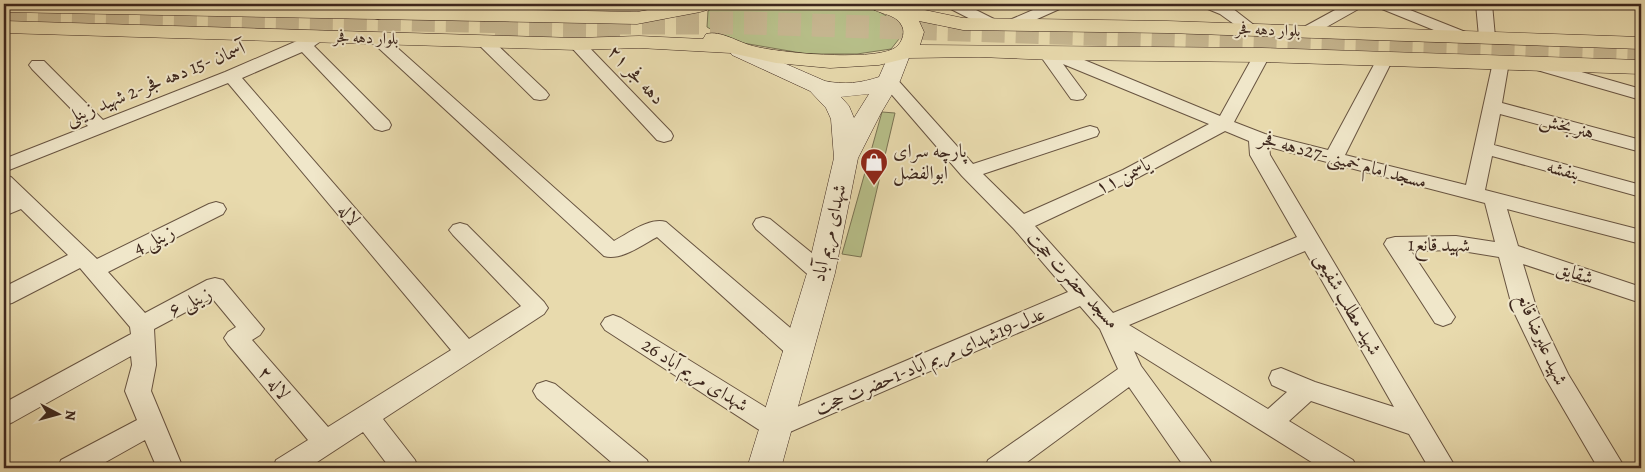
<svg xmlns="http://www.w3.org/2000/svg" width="1645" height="472" viewBox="0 0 1645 472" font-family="Alegreya,Amiri,serif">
	<rect width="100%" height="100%" fill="#e8daad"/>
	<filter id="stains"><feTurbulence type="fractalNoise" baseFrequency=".004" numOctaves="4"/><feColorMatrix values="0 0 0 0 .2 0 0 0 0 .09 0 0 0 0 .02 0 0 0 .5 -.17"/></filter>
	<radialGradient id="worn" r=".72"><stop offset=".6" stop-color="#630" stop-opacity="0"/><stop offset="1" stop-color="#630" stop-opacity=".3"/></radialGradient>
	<path fill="#b7bf89" stroke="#7a7353" d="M718 4H854L878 11 895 21 903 34 891 49 857 54H807L731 41 707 27 708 11Z
		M882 112 895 113 861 257 842 254Z"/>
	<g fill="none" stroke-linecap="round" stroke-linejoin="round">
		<path stroke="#c6b690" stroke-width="23" stroke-dasharray="23 11" stroke-linecap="butt" d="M4 12 518 22
			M608 23H749L1641 52
			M495 33 630 35"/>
		<g stroke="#685441" stroke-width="2">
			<path id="minor" d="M391 4H413L410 7 378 19 372 17 370 14 372 11Z
				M944 4H964L1000 22 1002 25 1000 28H988L947 7Z
				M1047 4H1067L1064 7 1017 28H1005L1003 25 1005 22Z
				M1200 4H1221L1232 8 1259 29 1257 32H1245L1220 14 1203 7Z
				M1346 4H1365L1362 7 1314 34H1302L1300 31 1302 28Z
				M1374 4H1395L1468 33 1470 36 1468 39H1456L1377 7Z
				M1476 4H1492L1495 37 1493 40H1481L1479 37Z
				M320 31 326 33 328 36 314 46 389 121 391 125 389 129 382 131 375 129 302 52 242 78 469 339 521 306 453 235 449 230 453 225 460 223 467 225 544 302 548 308 544 314 383 419 415 460 418 468H390L363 432 308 468H273L276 460 308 440 228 344 224 338 228 332 236 327 212 298 154 329 156 365 151 391 183 468H157L145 440 95 468H58L61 460 137 420 125 391 132 365 131 356 13 422 4 426V403L131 334 130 327 80 268 12 303 4 305V287L68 255 21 209 4 216V201L10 198 4 192V175L11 177 97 259 209 204 216 202 223 204 226 209 223 214 108 272 145 313 207 280 215 278 223 280 264 329 260 335 252 340 328 427 451 350 228 83 4 172V159L88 126 32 69 29 65 32 61H44L103 120 225 72Z
				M378 34 384 36 614 241C629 233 650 217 666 222L808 343 811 350 808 357 799 359 790 357 657 237C642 245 621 261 604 256L372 42 370 39 372 36Z
				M484 36 490 38 546 91 549 95 546 99 540 100 534 99 478 44 476 41 478 38Z
				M577 39 583 41 671 132 673 136 671 140 664 142 657 140 571 47 569 44 571 41Z
				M1047 49 1060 50 1220 116 1256 51H1268L1270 55 1234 122 1265 134 1328 150 1377 59 1379 55H1391L1393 59 1345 155 1466 185 1493 62 1495 58H1507L1509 62 1502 103 1641 140V152L1500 114 1494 145 1641 185V197L1492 156 1485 190 1641 230V244L1507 209 1518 246 1641 287V303L1523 264 1537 310 1568 374 1625 468H1598L1546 379 1513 310 1499 257 1456 250 1411 251 1455 317 1451 323 1443 326 1435 323 1384 244 1387 239 1395 237 1456 236 1495 242 1485 203 1269 147 1270 155 1456 468H1429L1409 434 1311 401 1289 421 1353 460 1357 468H1321L1134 351 1141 366 1210 460 1213 468H1185L1129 387 1019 468H985L988 460 1118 369 1100 329 1080 306 776 438 767 435 605 330 601 324 605 318 613 315 621 318 778 415 1068 292 1014 229 962 176 880 81 883 77 889 76 895 77 973 164 1083 128 1090 126 1097 128 1099 132 1097 136 983 174 1024 214 1123 170 1209 124 1063 64 1086 95 1083 99 1077 100 1071 99 1039 54 1041 50ZM1225 131 1249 141 1250 155 1297 237 1113 313 1035 226 1137 178ZM1305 251 1394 407 1315 382 1281 368 1272 371 1269 378 1272 385 1287 392 1268 409 1129 325Z
				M1536 59 1641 89V100L1530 68 1528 64 1530 60Z
				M763 217 770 219 829 267 832 273 829 279 821 281 813 279 756 229 753 224 756 219Z
				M546 381 555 384 647 460 650 468H618L537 398 533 391 537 384Z"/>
		</g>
		<g stroke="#3d271d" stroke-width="1">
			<path id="secondary" d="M740 44 825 81C844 85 861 83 879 77L891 50 899 48 907 50 910 55 900 81 881 113 858 158 835 273 781 468H747L807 273 834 158 831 119 826 108 810 91 732 55 729 50 732 45ZM869 94 854 118 849 106 841 97Z"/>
		</g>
		<g stroke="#3d271d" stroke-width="1">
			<path id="primary" d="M4 4H206L637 12 680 4H709L710 6 707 10 700 12 637 24 4 12Z
				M867 4H896L963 18 1167 21 1641 37V49L1167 33 963 30 919 21 924 32 920 45 1262 48 1641 60V74L1262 62 1054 60 979 57 908 58 879 65 830 68 776 63 731 53 639 48 577 50 4 33V21L577 38 639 36 703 39 706 34C721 30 737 42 753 46 780 53 868 61 893 49 901 45 906 34 902 26 896 12 874 15 867 4Z"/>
		</g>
		<use href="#minor" fill="#f0e7ca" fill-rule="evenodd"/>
		<use href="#secondary" fill="#f0e7ca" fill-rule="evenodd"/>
		<use href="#primary" fill="#e8daad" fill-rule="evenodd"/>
	</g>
	<defs>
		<g id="shop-pin" transform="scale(1.4375)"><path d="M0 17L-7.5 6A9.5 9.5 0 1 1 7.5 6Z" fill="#8f2418" stroke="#f0e7ca"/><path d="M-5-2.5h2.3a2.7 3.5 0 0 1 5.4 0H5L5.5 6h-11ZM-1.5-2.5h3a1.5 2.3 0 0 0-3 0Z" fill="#fff"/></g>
	</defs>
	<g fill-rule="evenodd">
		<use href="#shop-pin" x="874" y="162"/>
	</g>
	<g text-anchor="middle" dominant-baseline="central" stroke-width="4" stroke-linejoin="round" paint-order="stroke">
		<g font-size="16" fill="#3d271d" stroke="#f0e7ca">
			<text transform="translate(1268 30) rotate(2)">بلوار دهه فجر</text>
			<text transform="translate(366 38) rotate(2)">بلوار دهه فجر</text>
		</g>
		<g font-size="19" fill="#3d271d" stroke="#f0e7ca">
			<text transform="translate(636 75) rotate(47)">دهه فجر ۲۱</text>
			<text transform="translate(155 83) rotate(-22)">آسمان -15 دهه فجر-2 شهید زینلی</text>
			<text transform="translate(1567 126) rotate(15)">هنر بخش</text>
			<text transform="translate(1343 160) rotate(15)">مسجد امام خمینی-27دهه فجر</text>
			<text transform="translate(1563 170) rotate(15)">بنفشه</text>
			<text transform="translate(1123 176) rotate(-26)">یاسمن ۱۱</text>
			<text transform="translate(349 215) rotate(49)">لاله</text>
			<text transform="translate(829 233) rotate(-77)">شهدای مریم آباد</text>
			<text transform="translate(154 240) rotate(-26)">زینلی 4</text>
			<text transform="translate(1439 245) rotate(1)">1شهید قانع</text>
			<text transform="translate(1575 273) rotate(18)">شقایق</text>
			<text transform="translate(1073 280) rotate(47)">مسجد حضرت حجت</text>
			<text transform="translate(190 302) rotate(-25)">زینلی ۶</text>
			<text transform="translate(1348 304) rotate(60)">شهید مطلب شفیعی</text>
			<text transform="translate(1542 339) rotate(66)">شهید علیرضا قانع</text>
			<text transform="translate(930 361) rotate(-23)">عدل-19شهدای مریم آباد-1حضرت حجت</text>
			<text transform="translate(695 375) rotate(32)">26 شهدای مریم آباد</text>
			<text transform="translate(274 383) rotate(50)">لاله ۲</text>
		</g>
		<g font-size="19" fill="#3d271d" stroke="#f0e7ca" text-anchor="start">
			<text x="893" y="151">پارچه سرای<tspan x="893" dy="22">ابوالفضل</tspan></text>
		</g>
	</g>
	<rect width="1645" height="472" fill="none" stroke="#e8daad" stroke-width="20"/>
	<rect x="5" y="5" width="1635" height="462" fill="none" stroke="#3d271d" stroke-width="2.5"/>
	<rect x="10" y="10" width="1625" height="452" fill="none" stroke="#3d271d"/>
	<g transform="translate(58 414) rotate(96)" stroke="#f0e7ca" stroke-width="4" paint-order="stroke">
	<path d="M0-4L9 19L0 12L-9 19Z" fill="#3d271d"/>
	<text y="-8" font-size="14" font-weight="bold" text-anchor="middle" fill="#3d271d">N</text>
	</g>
	<rect width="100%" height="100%" filter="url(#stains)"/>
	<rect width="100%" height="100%" fill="url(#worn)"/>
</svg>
